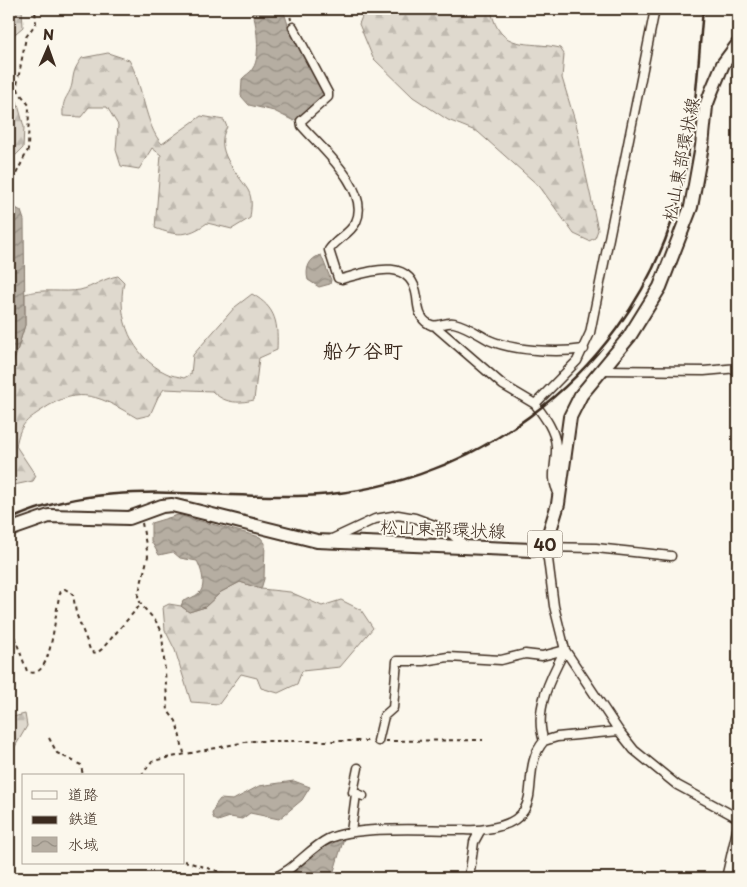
<svg xmlns="http://www.w3.org/2000/svg" width="747" height="887" viewBox="0 0 747 887" font-family="'Playpen Sans','Klee One',sans-serif">
	<defs>
		<pattern id="forest-firs" width="22" height="20" patternUnits="userSpaceOnUse" patternTransform="scale(1.25)"><rect width="22" height="20" fill="#dfd9ce"/><path d="M5 1l3.5 6h-7zM16 11l3.5 6h-7z" fill="#c0bab0"/></pattern>
		<pattern id="water-waves" width="16" height="10" patternUnits="userSpaceOnUse" patternTransform="scale(1.25)"><rect width="16" height="10" fill="#b6aea2"/><path d="M0 5q4-4 8 0t8 0" fill="none" stroke="#958e83"/></pattern>
	</defs>
	<rect width="100%" height="100%" fill="#fbf7ec"/>
	<filter id="ink" filterUnits="userSpaceOnUse"><feTurbulence type="fractalNoise" baseFrequency=".02" numOctaves="2"/><feDisplacementMap in="SourceGraphic" scale="10" xChannelSelector="R" yChannelSelector="G"/><feConvolveMatrix kernelMatrix="1 2 1 2 8 2 1 2 1" color-interpolation-filters="sRGB"/></filter>
	<g filter="url(#ink)">
		<path fill="url(#forest-firs)" stroke="#8d8276" d="M9 9H22L23 27 9 39Z
			M365 9H496L491 10C500 53 527 40 560 48L564 54 562 78 578 131 581 152 598 230 595 238 589 241 574 234 540 187 478 132 448 120 413 97 373 58 359 24Z
			M108 53 129 60C143 84 145 126 162 144L201 116 224 120 227 127C213 150 236 171 248 190 253 199 251 209 250 218L232 229 207 223C188 237 176 236 155 228L161 155 152 148 139 169 121 166 116 150 118 125 107 107H89L81 117 63 116C62 96 69 98 72 84 74 71 74 69 82 58Z
			M9 97 17 101 24 127 23 148 14 157 9 155Z
			M118 276 124 282C116 317 132 357 166 373 171 376 178 376 184 378L191 374 193 355 235 307 252 294C277 308 278 324 277 350L259 358 254 400C237 404 224 403 212 391L164 389 158 397 150 415 137 418C101 397 80 384 42 410 25 421 20 425 16 446L36 476 33 481 9 486V377L25 325V294C43 288 62 293 80 290 93 287 104 278 118 276Z
			M240 582 261 589 290 592 322 606 341 600 361 610 373 628 340 667 302 671 297 684 278 693 261 688 257 678 241 674 219 704 191 702 175 650 165 630 163 607 169 604 181 606 189 612 205 607 221 592Z
			M25 714 27 726 9 757V718Z"/>
		<path fill="url(#water-waves)" stroke="#85796d" d="M251 9H283L290 31 325 93 294 121 274 111 249 105 241 96 242 79C245 75 251 73 253 68 261 57 257 21 251 9Z
			M14 207 21 211 24 220 25 325 9 377V212Z
			M321 255 331 280 330 284 319 287 308 280C305 269 309 258 321 255Z
			M178 515 260 537 265 543 264 579 261 589 240 582 221 592 205 607 189 612 181 606 183 601C188 599 195 597 199 593 207 586 201 568 197 561L180 558 173 552 159 555 151 541V523Z
			M294 781 310 787 302 800 279 819 250 813 242 819 230 817 218 821 214 819 212 814 216 804 220 799 233 800 259 786Z
			M344 838 332 878H283L322 848Z"/>
		<g fill="none" stroke-linecap="round" stroke-linejoin="round">
			<g stroke="#3b2a1e" stroke-width="11">
				<path id="minor" d="M293 27 328 93V97L301 121 302 126C321 148 371 190 356 222 350 234 336 239 329 250L338 278 342 279C368 272 411 255 417 297 418 307 419 319 429 324 437 329 445 321 454 323 467 326 478 334 489 340 513 351 558 353 584 349
					M436 327 503 385 535 404
					M602 370 704 371 738 368
					M559 493C549 479 557 463 556 446 555 430 544 416 535 404L577 361 590 333 655 9
					M332 539 375 519 398 515 415 518 445 529 466 546
					M671 556 596 548 542 547 548 559 554 606 565 650 619 731 634 750 677 785 738 818
					M378 741 384 716 393 708 397 661H423L448 657 501 660 525 654 542 656 565 650
					M544 741C533 711 551 676 565 650
					M358 768 353 792 363 796
					M351 832 356 794
					M272 878C294 871 308 849 328 839 356 825 431 830 465 830 475 831 482 830 492 828 551 817 516 773 544 741L557 737 619 731
					M469 878 474 842 480 831
					M726 878 738 826"/>
			</g>
			<g stroke="#3b2a1e" stroke-width="16">
				<path id="primary" d="M9 530 49 516 129 518 162 506 172 505 317 541 532 550 542 547 547 540 558 504 570 417 581 395 629 337 660 287 691 207 702 146 706 106 712 90 723 64 738 44"/>
			</g>
			<path stroke="#3b2a1e" stroke-width="2" stroke-dasharray="4 4" stroke-linecap="butt" d="M289 9 291 20
				M9 188 28 150 29 105 19 92 17 85 26 37 36 23 35 9
				M142 523 148 556 138 596C140 609 157 617 162 633L168 711 176 721 184 753
				M9 622 27 671C54 685 54 605 61 591L65 589 73 594 76 613 91 652 97 653 102 649 141 604
				M49 738 57 753 81 765 83 776
				M385 741 483 740
				M141 776 152 761 250 741H370
				M184 861 240 878"/>
			<use href="#minor" stroke="#fbf7ec" stroke-width="8"/>
			<use href="#primary" stroke="#fbf7ec" stroke-width="12"/>
			<path stroke="#3b2a1e" stroke-width="2.5" d="M9 520C100 477 201 498 297 496 467 493 621 380 673 218 694 155 697 75 703 9"/>
		</g>
	</g>
	<g text-anchor="middle" dominant-baseline="central" stroke-width="4" stroke-linejoin="round" paint-order="stroke">
		<rect fill="#fbf7ec" stroke="#75685c" stroke-width="1" x="527.5" y="530.5" width="35" height="27" rx="4"/>
		<g font-size="16" font-weight="bold" fill="#3b2a1e">
			<text x="545" y="544">40</text>
		</g>
		<g font-size="18" fill="#3b2a1e" stroke="#fbf7ec">
			<text transform="translate(680 159) rotate(-79)">松山東部環状線</text>
			<text transform="translate(443 528) rotate(2)">松山東部環状線</text>
		</g>
		<g font-size="20" font-weight="bold" fill="#3b2a1e" stroke="#fbf7ec">
			<text x="363" y="350">船ケ谷町</text>
		</g>
	</g>
	<rect width="747" height="887" fill="none" stroke="#fbf7ec" stroke-width="30"/>
	<rect x="15" y="15" width="717" height="857" fill="none" stroke="#3b2a1e" stroke-width="2" filter="url(#ink)"/>
	<rect x="22" y="774" width="162" height="90" fill="#fbf7ec" stroke="#aea59a"/>
	<rect x="32" y="791" width="25" height="8" fill="#fbf7ec" stroke="#aea59a"/>
	<text x="68" y="800" font-size="15" fill="#3b2a1e">道路</text>
	<rect x="32" y="816" width="25" height="8" fill="#3b2a1e" stroke="#aea59a"/>
	<text x="68" y="824" font-size="15" fill="#3b2a1e">鉄道</text>
	<rect x="32" y="837" width="25" height="15" fill="url(#water-waves)" stroke="#aea59a"/>
	<text x="68" y="850" font-size="15" fill="#3b2a1e">水域</text>
	<g transform="translate(48 48) rotate(2)" stroke="#fbf7ec" stroke-width="4" paint-order="stroke">
	<path d="M0-4L9 19L0 12L-9 19Z" fill="#3b2a1e"/>
	<text y="-8" font-size="14" font-weight="bold" text-anchor="middle" fill="#3b2a1e">N</text>
	</g>
</svg>
